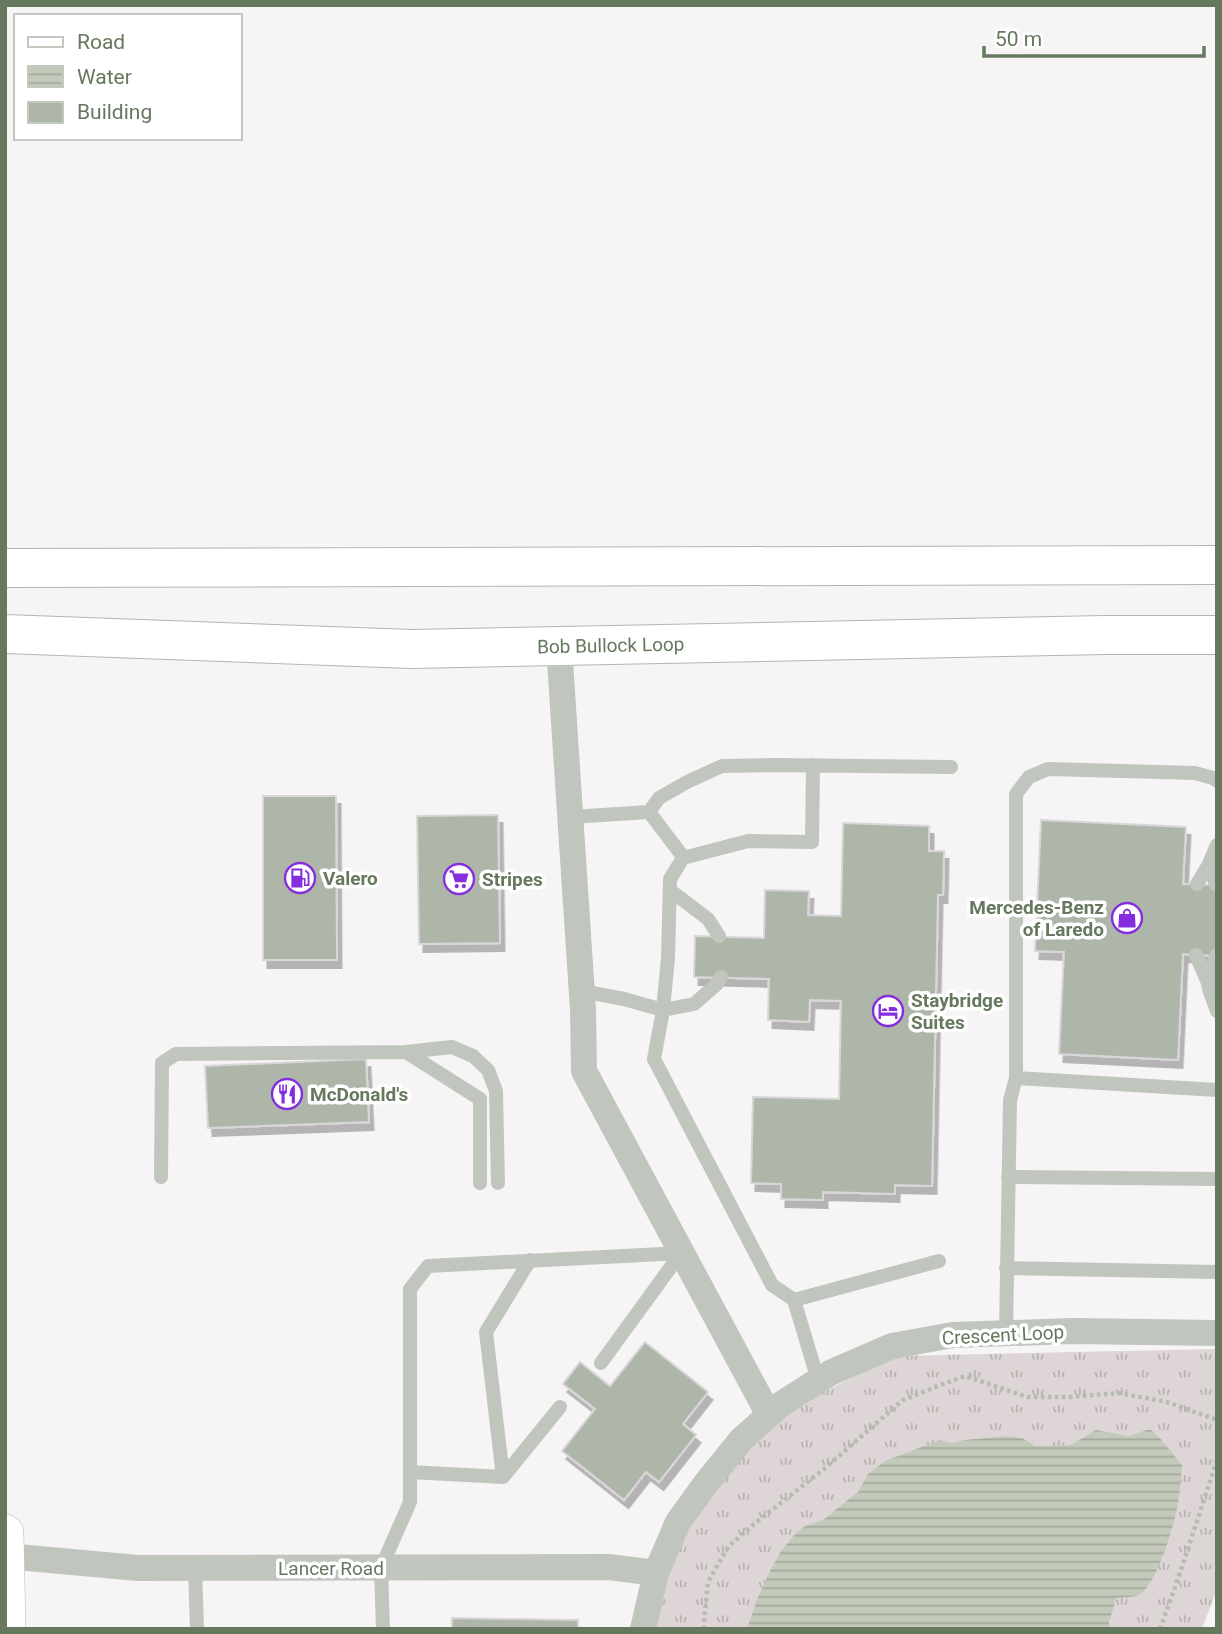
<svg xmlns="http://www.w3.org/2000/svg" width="1222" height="1634" viewBox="0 0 1222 1634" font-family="Roboto,sans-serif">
	<defs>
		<pattern id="grass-tufts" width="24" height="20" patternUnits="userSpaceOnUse" patternTransform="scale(1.75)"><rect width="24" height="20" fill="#ded5d6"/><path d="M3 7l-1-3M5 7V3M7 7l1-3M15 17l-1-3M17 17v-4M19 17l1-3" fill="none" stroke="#b8b2b1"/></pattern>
		<pattern id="water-rules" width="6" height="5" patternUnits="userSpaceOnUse" patternTransform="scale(1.75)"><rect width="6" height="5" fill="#c3cabc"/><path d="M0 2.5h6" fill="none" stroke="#a2a99c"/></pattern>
		<filter id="shadow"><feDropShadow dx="4.5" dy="8" stdDeviation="0" flood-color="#0004"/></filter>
	</defs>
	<rect width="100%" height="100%" fill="#f7f4f6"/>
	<path fill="url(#grass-tufts)" d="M1217 1349V1589L1202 1629H652L683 1532 745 1449 790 1409 895 1356Z"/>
	<path fill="url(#water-rules)" d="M1096 1430 1129 1436 1147 1430H1151L1159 1437 1182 1465C1181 1478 1180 1491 1178 1503 1175 1523 1156 1588 1138 1595 1132 1598 1123 1597 1116 1598L1109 1623 1110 1629H747L757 1599 771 1569 781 1551 795 1534 805 1526 823 1520 858 1492 868 1474 885 1461 924 1446 933 1444 939 1440 952 1443 965 1440 1007 1436 1022 1438 1035 1446 1071 1445Z"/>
	<path fill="#adb6a9" stroke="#d8d6d8" stroke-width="2" filter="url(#shadow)" d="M263 796H336L337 960H263Z
		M498 815 500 943 419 944 417 816Z
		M1041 820 1186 827 1183 884 1217 885V956L1183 954 1178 1060 1059 1054 1064 952 1035 951Z
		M843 823 929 826V851H944L943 895H938L932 1186 895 1185V1194L823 1192V1200L781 1199V1184L751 1183 753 1097 839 1099 841 1001 810 1000 809 1022 768 1020 769 979 694 977 695 936 764 938 765 890 809 891 808 915 841 916Z
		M366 1059 369 1122 208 1128 205 1066Z
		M645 1342 708 1392 683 1424 696 1435 659 1482 646 1472 624 1500 562 1451 595 1409 563 1384 580 1362 610 1386Z
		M452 1618 578 1620V1629H452Z"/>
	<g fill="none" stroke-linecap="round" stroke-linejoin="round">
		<g stroke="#b3bab0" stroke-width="38">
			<path id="secondary" d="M5 1533 7 1629"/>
		</g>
		<g stroke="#b1b7af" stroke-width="40">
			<g id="highway">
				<path d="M5 568 1217 565"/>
				<path id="s1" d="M5 634 412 649 1105 635H1217"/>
			</g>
		</g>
		<path stroke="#b6bbb4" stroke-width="4.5" stroke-dasharray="3.5 3.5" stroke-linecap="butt" d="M704 1629V1622L708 1582 728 1547 754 1524 824 1469 903 1400 938 1386 965 1376 1027 1397H1069L1119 1393 1167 1402 1217 1420
			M1160 1629 1178 1579 1217 1460"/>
		<path stroke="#c0c6bd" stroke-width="14" d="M649 812 684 858
			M571 817 649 812 659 798 687 782 722 766 774 765 951 767
			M1209 864 1216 885
			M1197 884 1209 864 1217 845
			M671 891 708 919 719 936
			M1196 955 1208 983 1209 989 1217 1011
			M1208 983 1216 956
			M582 991 624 999 663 1010 694 1004 716 985 721 977
			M406 1052 452 1047 473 1056 488 1070 496 1091 498 1183
			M1016 1078V794L1029 777 1048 769 1195 773 1213 778 1217 781
			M161 1177 162 1063 176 1054 406 1052 480 1099V1183
			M1008 1177 1217 1179
			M1006 1268 1217 1272
			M794 1300 772 1285 654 1059 663 1010 668 958 670 879 683 858 748 841 812 842 813 765
			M1006 1333 1010 1100 1016 1078 1217 1090
			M601 1363 681 1253
			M818 1380 794 1300 939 1261
			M410 1472 503 1477 486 1332 530 1260
			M503 1477 560 1407
			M195 1567 197 1629
			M383 1629 381 1568 410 1502V1289L428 1266 681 1253"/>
		<path stroke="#c0c6bd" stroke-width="26" d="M559 646 583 1010 584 1071 769 1415
			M6 1556 138 1568 609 1567 656 1573
			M643 1629 656 1573 678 1522 707 1482 741 1440 780 1405 830 1373 892 1346 953 1335 1073 1331 1217 1333"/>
		<use href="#secondary" stroke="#fff" stroke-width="37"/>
		<use href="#highway" stroke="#fff" stroke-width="38"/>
	</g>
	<defs>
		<g id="fuel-ring" transform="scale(1.575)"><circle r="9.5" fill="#fff" stroke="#862dde" stroke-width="1.5"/><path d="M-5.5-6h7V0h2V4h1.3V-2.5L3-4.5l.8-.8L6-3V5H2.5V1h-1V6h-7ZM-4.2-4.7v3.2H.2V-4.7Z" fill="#862dde"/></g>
		<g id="supermarket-ring" transform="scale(1.575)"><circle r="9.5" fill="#fff" stroke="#862dde" stroke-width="1.5"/><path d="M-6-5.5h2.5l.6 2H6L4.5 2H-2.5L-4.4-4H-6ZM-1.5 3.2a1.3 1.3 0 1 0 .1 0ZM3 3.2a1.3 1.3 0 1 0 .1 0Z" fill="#862dde"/></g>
		<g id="shop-ring" transform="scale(1.575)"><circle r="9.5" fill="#fff" stroke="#862dde" stroke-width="1.5"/><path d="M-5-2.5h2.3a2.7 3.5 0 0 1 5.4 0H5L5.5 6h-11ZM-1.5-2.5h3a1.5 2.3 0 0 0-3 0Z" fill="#862dde"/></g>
		<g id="hotel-ring" transform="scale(1.575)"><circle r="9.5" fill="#fff" stroke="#862dde" stroke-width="1.5"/><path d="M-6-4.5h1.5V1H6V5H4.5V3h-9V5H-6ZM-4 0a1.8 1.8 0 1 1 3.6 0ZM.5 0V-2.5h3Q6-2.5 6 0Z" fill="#862dde"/></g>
		<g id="restaurant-ring" transform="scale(1.575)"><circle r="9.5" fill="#fff" stroke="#862dde" stroke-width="1.5"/><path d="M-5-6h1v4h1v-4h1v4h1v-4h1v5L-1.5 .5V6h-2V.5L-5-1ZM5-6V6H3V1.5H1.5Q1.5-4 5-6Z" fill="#862dde"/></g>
	</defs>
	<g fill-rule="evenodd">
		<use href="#fuel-ring" x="300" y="878"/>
		<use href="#supermarket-ring" x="459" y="879"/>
		<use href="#shop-ring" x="1127" y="918"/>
		<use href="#hotel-ring" x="888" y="1011"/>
		<use href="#restaurant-ring" x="287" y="1094"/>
	</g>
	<g text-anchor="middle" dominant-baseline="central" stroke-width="7" stroke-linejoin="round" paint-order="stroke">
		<g font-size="19" fill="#66785e" stroke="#fff">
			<text stroke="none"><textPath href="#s1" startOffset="606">Bob Bullock Loop</textPath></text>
			<text transform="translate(1003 1335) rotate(-3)">Crescent Loop</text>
			<text x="331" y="1568">Lancer Road</text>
		</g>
		<g font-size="19" font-weight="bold" fill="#66785e" stroke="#fff" text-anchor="start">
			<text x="323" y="878">Valero</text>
			<text x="482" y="879">Stripes</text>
			<text x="1104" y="907" text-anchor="end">Mercedes-Benz<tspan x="1104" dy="22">of Laredo</tspan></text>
			<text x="911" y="1000">Staybridge<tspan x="911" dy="22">Suites</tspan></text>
			<text x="310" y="1094">McDonald's</text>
		</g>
	</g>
	<rect width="1222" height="1634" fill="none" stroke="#66785e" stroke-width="14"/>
	<rect x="14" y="14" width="228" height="126" fill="#ffffff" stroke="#c2c9bf" stroke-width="2"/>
	<rect x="28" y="37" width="35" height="10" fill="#ffffff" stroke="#c2c9bf" stroke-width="2"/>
	<text x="77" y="49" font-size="21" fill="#66785e">Road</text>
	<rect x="28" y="66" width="35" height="21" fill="url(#water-rules)" stroke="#c2c9bf" stroke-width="2"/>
	<text x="77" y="84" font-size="21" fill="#66785e">Water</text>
	<rect x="28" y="102" width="35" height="21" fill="#adb6a9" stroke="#c2c9bf" stroke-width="2"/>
	<text x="77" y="119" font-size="21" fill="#66785e">Building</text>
	<path d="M984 46v10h220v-10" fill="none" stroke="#66785e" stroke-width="3.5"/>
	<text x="995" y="46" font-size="21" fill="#66785e" stroke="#ffffff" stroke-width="5" paint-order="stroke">50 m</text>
</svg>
